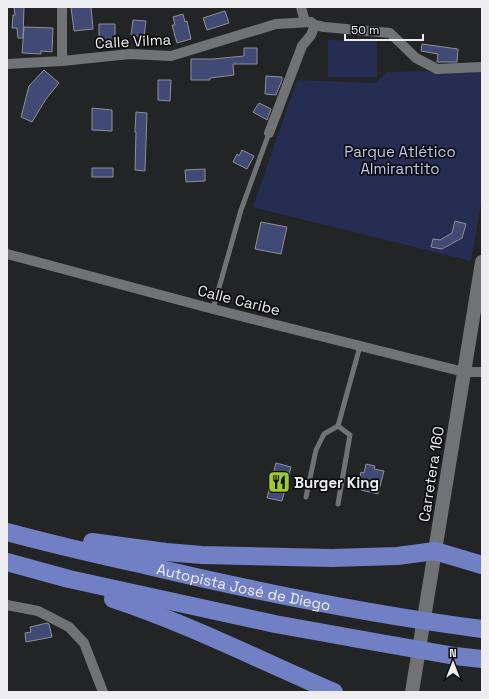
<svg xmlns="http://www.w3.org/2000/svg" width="489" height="699" viewBox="0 0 489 699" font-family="'Space Grotesk',sans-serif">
	<rect width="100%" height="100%" fill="#232426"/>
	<path fill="#262d53" d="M328 40 377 41V77H328Z
		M429 71 440 74 482 72V198L471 261 253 207 297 80 375 83 388 72Z"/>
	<path fill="#414a74" stroke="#8f9094" d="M14 7H24L23 38H18L17 28H12L13 15H15Z
		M71 7H91L93 29 74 31Z
		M225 11 229 23 207 30 203 18Z
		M183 14 185 22 187 21 191 39 177 43 172 25H175L173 17Z
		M133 20 146 21 144 37 131 35Z
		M99 24H115V41L99 42Z
		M24 27 53 28 52 52 41 51V54L22 53Z
		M422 44 458 49 457 62H437L438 54 421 51Z
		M244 48H257V64H233L234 75 210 78V80H191V59H213L244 56Z
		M44 70 59 83 46 99 32 122 21 117 29 86Z
		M266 76 282 77V80L276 95 265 94Z
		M158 80H171L170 101 158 100Z
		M259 103 271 109 267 120 253 112Z
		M92 108 112 110V131L92 130Z
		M136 112 147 113 145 171 135 170 136 132H135Z
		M242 150 254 156 247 169 233 162 237 154 239 156Z
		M92 168H113V177H92Z
		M205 169V181L186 182 185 170Z
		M455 221 466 224 462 238 442 249 431 247 433 239 440 240 452 233Z
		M261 222 287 227 281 254 255 249Z
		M276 463 291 467 282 501 267 498Z
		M366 464 375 466 374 469 384 471 378 494 361 490 363 482 359 481 361 472 364 473Z
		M47 623 49 624 52 637 26 642 25 633 31 632 30 627Z"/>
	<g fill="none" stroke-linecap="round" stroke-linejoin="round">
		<path stroke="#717275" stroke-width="5" d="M213 309 241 210 269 133
			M338 426 350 435 338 504
			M306 497 316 450 324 434 338 426 360 346"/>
		<path stroke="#717275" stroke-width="10" d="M301 7 305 22
			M62 61V7
			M7 64 62 61 130 54 171 56 276 24 311 22 315 25 324 27 390 33 416 58 437 69 482 67
			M269 133 302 46 311 35 315 25
			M7 254 213 309 464 372H482
			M7 605 38 611 69 627 84 643 103 692"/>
		<path stroke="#717275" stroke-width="14" d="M412 692 482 262"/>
		<g stroke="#717fc4" stroke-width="18">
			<path id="s1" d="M7 532C51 544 95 554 140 564 253 591 367 614 482 629"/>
			<path d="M92 542 166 552 202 555 332 558 397 556 435 551 482 565"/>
			<path d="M7 562 69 579 275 624 375 642 455 656 482 659"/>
			<path d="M113 599C189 624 261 661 334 692"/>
		</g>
	</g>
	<defs>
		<g id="restaurant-square" transform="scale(1.15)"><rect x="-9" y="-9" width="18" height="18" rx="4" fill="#a0ca2c" stroke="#0d0d0e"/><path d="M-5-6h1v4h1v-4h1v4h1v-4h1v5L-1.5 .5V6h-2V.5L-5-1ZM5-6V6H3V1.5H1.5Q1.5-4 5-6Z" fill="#111"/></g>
	</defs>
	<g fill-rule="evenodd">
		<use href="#restaurant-square" x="279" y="482"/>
	</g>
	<g text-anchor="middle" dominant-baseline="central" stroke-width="3.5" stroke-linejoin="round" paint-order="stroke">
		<g font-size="15" fill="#ededef" stroke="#0d0d0e">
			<text transform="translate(133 41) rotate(-3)">Calle Vilma</text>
			<text transform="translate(239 300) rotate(14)">Calle Caribe</text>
			<text transform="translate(431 474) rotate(-81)">Carretera 160</text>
			<text stroke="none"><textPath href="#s1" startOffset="243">Autopista José de Diego</textPath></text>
		</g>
		<g font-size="15" fill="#bec9f3" stroke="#0d0d0e">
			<text x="400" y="151">Parque Atlético<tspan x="400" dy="17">Almirantito</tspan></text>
		</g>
		<g font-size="15" font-weight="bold" fill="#ededef" stroke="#0d0d0e" text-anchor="start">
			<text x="294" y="482">Burger King</text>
		</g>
	</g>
	<rect width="489" height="699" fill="none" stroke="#ededef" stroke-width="16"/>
	<g transform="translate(453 663)" stroke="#0d0d0e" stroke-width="3" paint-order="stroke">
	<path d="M0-3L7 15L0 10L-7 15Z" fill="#ededef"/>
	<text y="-6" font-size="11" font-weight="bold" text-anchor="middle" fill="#ededef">N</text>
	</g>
	<path d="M345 34v6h78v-6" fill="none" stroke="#ededef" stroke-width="2"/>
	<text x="351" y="34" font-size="12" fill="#ededef" stroke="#0d0d0e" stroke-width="3" paint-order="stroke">50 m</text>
</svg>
